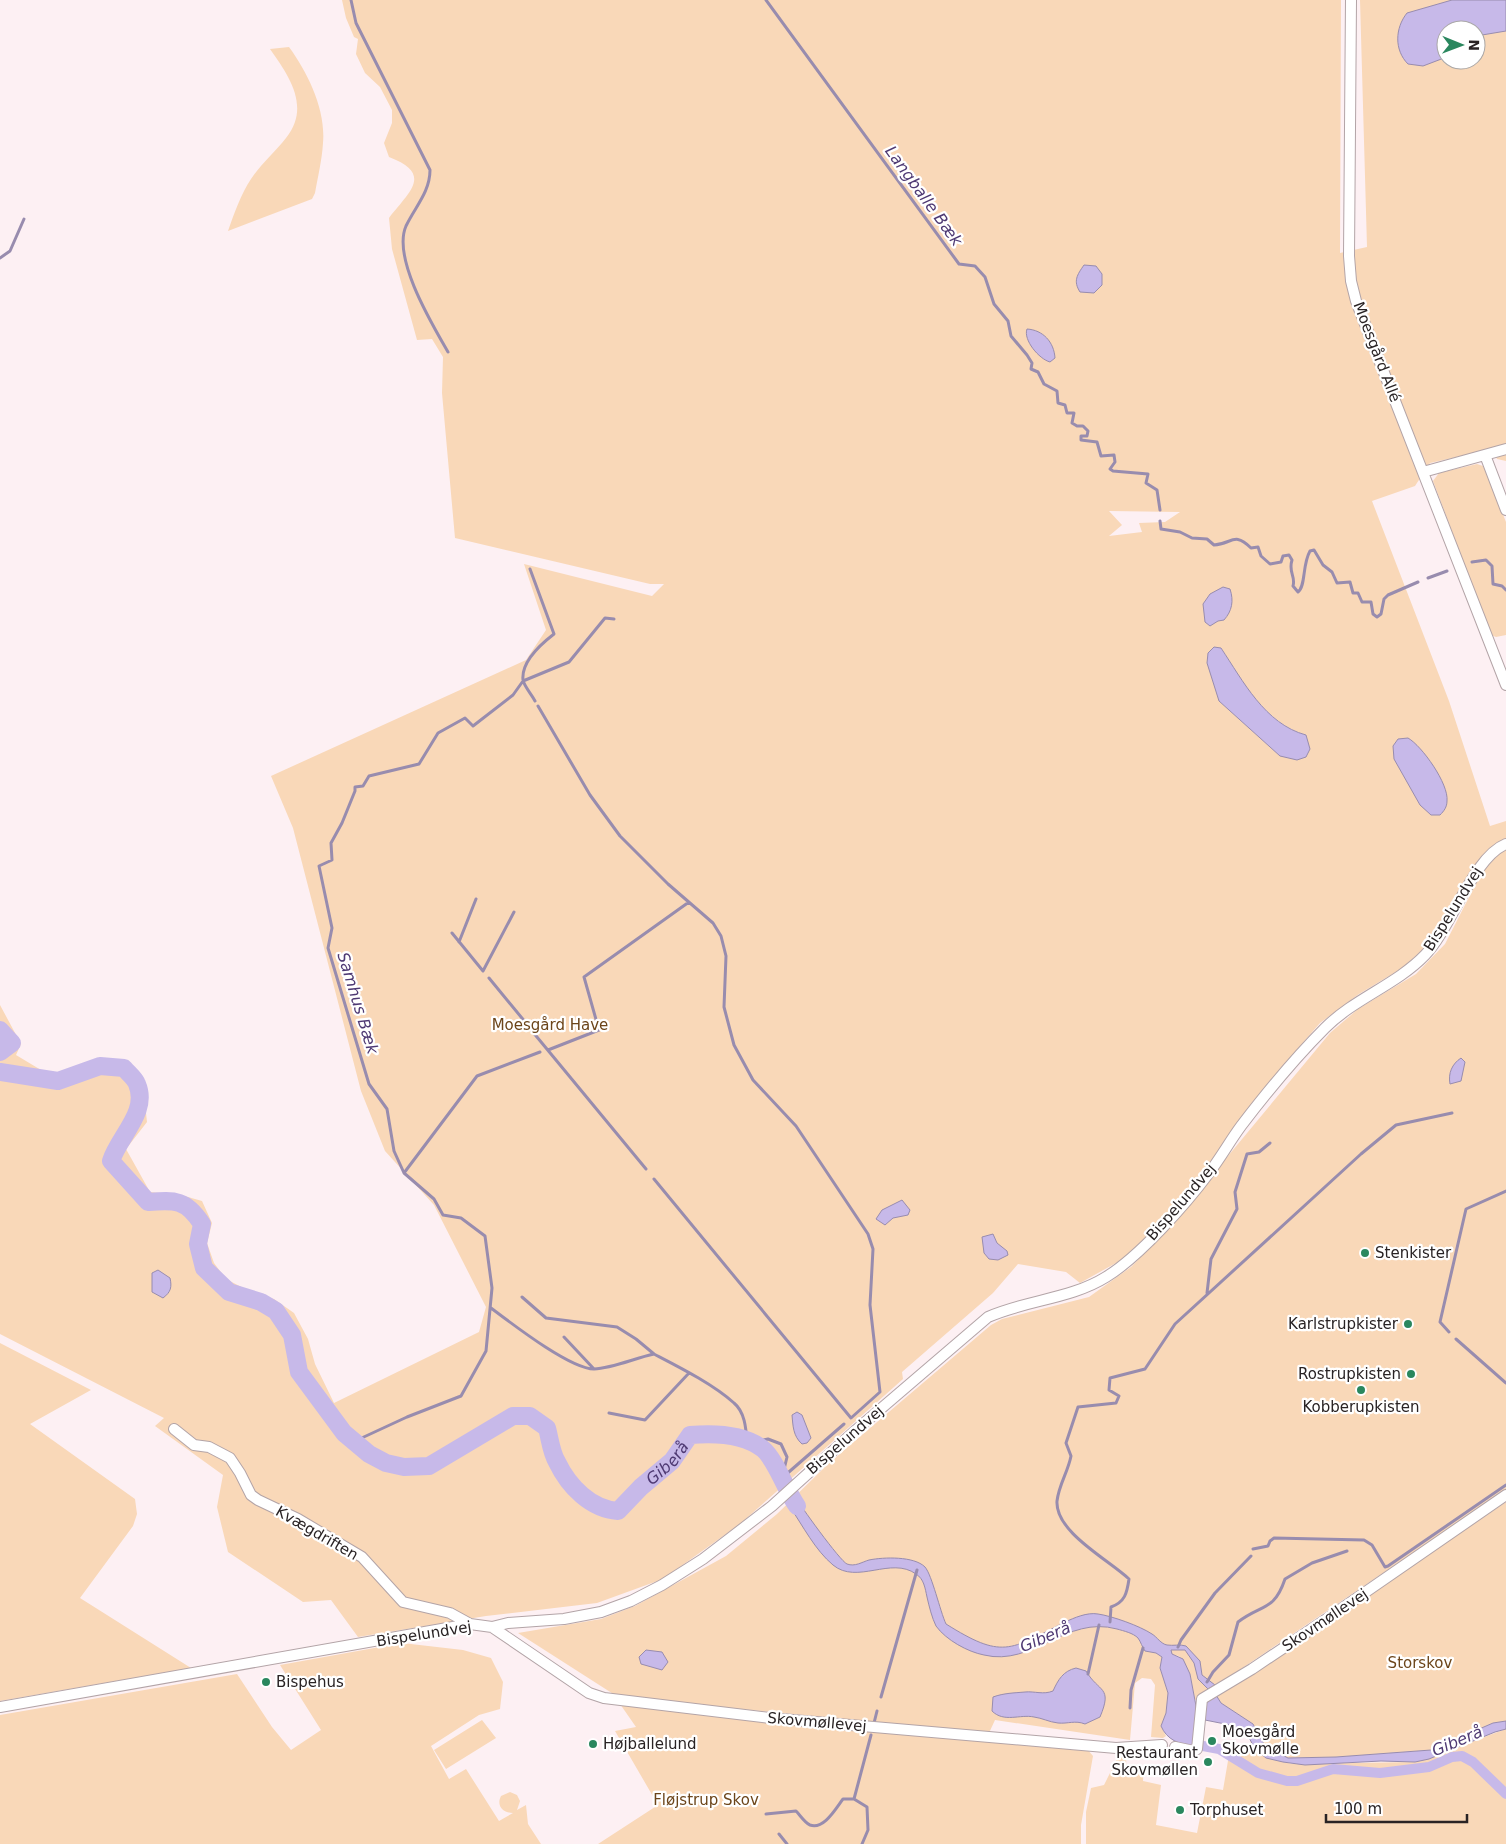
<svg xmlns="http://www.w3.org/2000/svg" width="1506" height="1844" viewBox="0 0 1506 1844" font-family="'DejaVu Sans',sans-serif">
	<rect width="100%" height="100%" fill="#fdf0f3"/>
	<path fill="#f9d8b8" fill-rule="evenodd" d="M342 0H1341L1340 253 1367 247 1360 0H1506V461L1497 459 1492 449 1430 463 1415 486 1372 501 1449 701 1490 826 1506 821V839L1498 842 1479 860 1437 931 1422 950 1404 967 1359 994 1320 1023 1269 1082 1207 1168 1143 1240 1125 1258 1080 1283 1066 1272 1018 1264 993 1293 902 1372 903 1379 740 1524 663 1579 597 1603 486 1616 358 1637 331 1600 303 1602 228 1552 217 1507 223 1475 155 1426 164 1418 0 1334V1005L21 1044 16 1055 46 1073 62 1072 99 1061 120 1060 142 1077 147 1122 126 1149 150 1192 181 1195 202 1201 212 1223 207 1243 214 1263 226 1279 251 1292 274 1299 294 1313 308 1339 315 1364 334 1403 479 1332 486 1307 434 1205 385 1151 361 1091 293 828 271 776 526 660 546 630 524 564 652 596 664 584H650L455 538 442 393 443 357 432 339 417 340 392 249 389 218C409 192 434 174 389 157L384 143 392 123V110L380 87 365 73 356 54 358 39 354 37 346 18ZM1446 30H1476V60H1446ZM1109 511 1180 512 1165 522 1139 523 1142 532 1109 536 1122 525ZM1221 648C1242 681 1265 723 1306 735L1280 756 1219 701Z
		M289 47C308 73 326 110 323 143 322 160 318 176 315 193L312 199 228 231C234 214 241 194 251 179 261 164 275 152 286 138 311 107 289 76 270 49Z
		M1477 464 1483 466 1486 472 1506 522V635L1496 637 1491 635 1433 481 1439 473Z
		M1506 848V1490L1195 1700 1190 1674 1179 1656 1145 1651 1156 1653 1162 1657 1160 1668 1168 1693 1166 1713 1161 1726 1166 1736 1163 1738 1151 1737 1155 1685 1151 1679 1142 1678 1135 1683 1130 1740 995 1720 989 1733 618 1697 518 1633 601 1619 635 1606 726 1556 777 1514 829 1463 991 1325 1002 1319 1089 1297 1131 1267 1164 1233 1330 1033 1358 1009 1416 974 1445 944 1488 860Z
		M0 1343 91 1390 30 1424 135 1499 137 1514 133 1526 80 1598 191 1668 0 1701Z
		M1506 1502V1721L1493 1723 1431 1750 1336 1757 1288 1758 1265 1746 1253 1724 1221 1703 1216 1695 1263 1667Z
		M402 1643 463 1650 491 1658 503 1682 500 1709 479 1715 431 1746 449 1779 466 1769 499 1821 513 1813C503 1813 496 1806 501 1796L510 1792 517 1795 520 1801 517 1810 526 1805 528 1824 541 1844H0V1715L237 1674 272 1727 291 1750 321 1730 280 1665Z
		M620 1704 1087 1749 1093 1756 1081 1825V1844H598L658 1805 615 1731 636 1727Z
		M482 1720 496 1738 446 1769 434 1750Z
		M1506 1729V1844H1086V1812L1091 1788 1104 1785 1120 1753 1127 1752 1126 1764 1144 1767 1143 1781 1161 1785 1156 1825 1197 1833 1206 1787 1223 1790 1229 1755 1248 1752 1251 1740 1253 1747 1266 1758 1293 1764 1415 1762Z"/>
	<path fill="#c7b9e9" stroke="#988cae" d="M1452 0H1506V31L1476 36V30H1446L1444 58 1423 66 1408 64C1394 50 1395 28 1407 13Z
		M1084 265 1096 266 1102 274V285L1094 293 1080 292C1073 281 1077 275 1084 265Z
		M1027 329C1043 330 1054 342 1055 358L1050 362C1039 359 1023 340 1027 329Z
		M1223 587 1230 589C1234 601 1232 611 1224 620L1218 621 1210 626 1205 622 1203 604 1210 594Z
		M1214 647 1221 648C1243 681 1265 724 1306 735L1310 749 1306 757 1297 760 1280 756 1219 701 1207 663 1208 653Z
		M1408 738C1422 746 1449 784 1447 801 1447 807 1444 811 1440 815H1431L1420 805 1394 759 1393 746 1398 739Z
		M1461 1058 1465 1062 1461 1081 1450 1084C1448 1073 1452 1064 1461 1058Z
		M902 1200 910 1210 908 1215 893 1218 885 1225 876 1219 882 1210Z
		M993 1234 997 1243 1007 1251 1008 1255 998 1260 989 1259 984 1253 982 1237Z
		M158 1270 170 1278C172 1287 171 1292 163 1298L152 1292V1273Z
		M797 1412 802 1415 811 1438 807 1443 802 1444C793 1436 793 1426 792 1415Z
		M794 1495C799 1504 840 1561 847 1564 855 1567 862 1562 869 1560 884 1557 914 1556 925 1567 932 1575 940 1611 946 1624 1002 1659 1009 1651 1065 1622 1074 1618 1087 1612 1098 1614 1112 1616 1140 1626 1152 1634 1157 1637 1161 1644 1167 1645 1173 1646 1180 1644 1186 1646L1200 1661 1202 1675 1215 1685 1208 1689 1198 1679 1194 1663 1185 1650H1171L1172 1654 1183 1659 1190 1674 1196 1706 1194 1747C1179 1744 1167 1740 1161 1726L1166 1713 1168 1693 1160 1668 1162 1657 1156 1653 1145 1651C1142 1647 1141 1642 1138 1638 1133 1633 1124 1631 1117 1629 1066 1615 1033 1667 984 1655 968 1652 946 1640 936 1626 932 1618 929 1606 927 1597 925 1588 924 1579 916 1574 891 1556 857 1585 833 1565 815 1550 803 1526 790 1507L787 1501Z
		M646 1650 662 1652 668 1662 662 1670 641 1664 639 1657Z
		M1076 1668 1086 1671C1099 1693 1113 1686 1100 1717L1085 1724C1075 1720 1068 1724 1058 1723 1049 1722 1042 1718 1034 1717 1020 1714 1004 1723 992 1711L993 1697C1004 1693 1014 1693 1025 1692 1035 1691 1043 1695 1053 1691 1058 1680 1063 1671 1076 1668Z
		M1216 1695 1221 1703 1253 1724 1265 1746 1288 1758 1336 1757 1431 1750 1493 1723 1506 1721V1729L1495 1732 1429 1759 1415 1762 1381 1761 1305 1765 1283 1762 1266 1758 1255 1749 1246 1732 1230 1725 1205 1720 1202 1715 1205 1702Z"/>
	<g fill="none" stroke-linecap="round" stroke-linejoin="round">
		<path stroke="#988cae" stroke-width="3" d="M351 0 356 23 430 170C430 192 415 207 406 226 392 258 432 324 448 352
			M766 0 959 264 975 266 985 277 994 304 1008 321 1011 336 1027 355 1032 363 1031 369 1038 372 1044 384 1057 391 1058 403 1065 405 1067 413H1074L1072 423 1077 426H1083L1088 431 1087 436H1081V440L1097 442 1101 456 1114 455 1115 462 1110 469 1113 471 1148 474 1146 483 1157 490 1160 510
			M0 258 10 251 24 219
			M1160 521 1161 529 1180 532 1192 538 1207 539 1214 545C1232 544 1234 531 1251 548L1258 547 1261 556 1270 564 1281 562 1283 556 1289 555 1292 560C1288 573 1296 576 1293 586L1298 592C1306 586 1302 565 1310 551L1314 550 1323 565 1332 572 1337 583 1350 582 1353 593H1358L1362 602H1371L1373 614 1377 617 1381 614 1384 599 1388 595 1418 582
			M1472 562 1486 560 1492 566 1493 584 1502 586 1506 590
			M530 569 554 634C541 644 521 661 523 680 524 686 532 695 535 701
			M1428 578 1447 571
			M538 706 590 795 620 836 668 884 713 923 721 936 726 956 724 1007 734 1045 753 1080 796 1126 868 1234 873 1249 870 1305 880 1392 851 1418 654 1179
			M452 933 483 971 514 912
			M459 942 476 899
			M489 978 526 1023
			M532 1031 646 1169
			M548 1050 599 1030 584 977 689 902
			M404 1173 477 1076 540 1052
			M1207 1293 1211 1259 1237 1209 1235 1192 1247 1154 1259 1152 1270 1143
			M522 1297 546 1318 617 1327 636 1339 654 1354
			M491 1308C511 1323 570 1369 594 1369 613 1368 635 1358 654 1354 679 1367 713 1384 734 1403 745 1412 746 1429 747 1442
			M1449 1332 1440 1322 1466 1209 1506 1191
			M564 1337 594 1369
			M1456 1339 1506 1383
			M609 1413 645 1420 689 1373
			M353 1442 407 1417 461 1396 486 1351 492 1288 485 1236 461 1218 443 1215 434 1199 404 1173 394 1151 387 1109 369 1084 328 948 332 928 319 866 332 860 331 843 342 823 355 791V787L363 786 369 776 419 764 438 733 465 718 473 726 513 695 523 681 569 662 605 618 614 619
			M749 1443 768 1439 781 1444 787 1457 782 1478
			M782 1478 844 1424
			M1253 1549 1268 1546 1270 1541 1274 1538 1364 1540 1372 1545 1385 1567 1388 1566 1506 1485
			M1110 1622 1111 1607C1125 1602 1127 1593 1129 1579 1109 1560 1055 1532 1057 1501 1059 1484 1068 1472 1071 1456L1066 1443 1078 1407 1116 1403 1119 1396 1109 1390 1110 1378 1145 1369 1175 1324 1361 1154 1396 1125 1452 1113
			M1178 1647 1181 1640 1215 1593 1251 1556
			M1088 1674 1099 1625
			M1207 1682 1213 1672 1229 1655 1238 1622C1261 1604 1274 1612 1285 1579L1312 1563 1347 1551
			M881 1697 917 1570
			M1130 1708 1131 1690 1143 1648
			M874 1723 877 1711
			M854 1799 871 1735
			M766 1814 796 1811C800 1815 805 1823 810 1825 824 1830 836 1808 843 1799H854L867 1807 868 1830 862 1844
			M779 1834 787 1844"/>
		<path stroke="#c7b9e9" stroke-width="10" d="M1203 1746 1219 1749 1258 1773 1287 1781H1297L1333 1769 1380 1773 1429 1767 1452 1757 1462 1756 1473 1762 1506 1794"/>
		<g stroke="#c7b9e9" stroke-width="18">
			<path d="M0 1030 12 1043 0 1052"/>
			<path id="s1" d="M0 1072 58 1081 100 1066 124 1068C128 1073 135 1078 137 1084 149 1112 119 1136 111 1161L148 1202C175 1200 186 1199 202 1224L198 1244 204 1268 229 1292 261 1302 276 1311 292 1335 299 1372 344 1433 369 1454 386 1463 404 1467 429 1466 513 1416H530L547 1428C550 1439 551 1452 557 1462 569 1487 591 1509 618 1511L641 1487 672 1461 690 1435C713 1433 744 1434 763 1449 776 1460 786 1491 797 1506"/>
		</g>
		<g stroke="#b3a4a7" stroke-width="12">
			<path id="street" d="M1351 0 1349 256 1351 281 1356 301 1506 685
				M1485 455 1506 510
				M1423 472 1506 449
				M174 1429 194 1445 209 1447 230 1458 240 1473 251 1495 258 1500 298 1519 362 1557 403 1602 450 1613 470 1624
				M492 1627 589 1693 604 1698 770 1718 1116 1748 1162 1745
				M0 1707 470 1624 492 1627 508 1623 564 1619 601 1612 631 1601 662 1585 703 1559 772 1506 856 1430 988 1317C1026 1300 1071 1299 1106 1277 1139 1257 1186 1204 1209 1173 1221 1157 1230 1141 1241 1126 1267 1092 1295 1058 1325 1028 1355 998 1396 985 1425 955 1452 927 1473 857 1506 844
				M1175 1747 1194 1751 1197 1749 1202 1699 1252 1669 1328 1618 1506 1495"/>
		</g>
		<use href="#street" stroke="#fff" stroke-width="10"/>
	</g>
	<g fill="#2a875e" stroke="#fff" stroke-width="2">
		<circle cx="1365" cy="1253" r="5"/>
		<circle cx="1408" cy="1324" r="5"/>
		<circle cx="1411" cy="1374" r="5"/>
		<circle cx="1361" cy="1390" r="5"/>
		<circle cx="266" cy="1682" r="5"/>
		<circle cx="1212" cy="1741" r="5"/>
		<circle cx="593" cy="1744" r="5"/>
		<circle cx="1208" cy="1762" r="5"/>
		<circle cx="1180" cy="1810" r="5"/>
	</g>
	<g text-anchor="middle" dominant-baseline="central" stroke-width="4.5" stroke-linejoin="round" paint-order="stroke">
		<g font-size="15" fill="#292324" stroke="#fff">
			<text transform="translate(1377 352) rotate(69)">Moesgård Allé</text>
			<text transform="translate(1453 909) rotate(-58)">Bispelundvej</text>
			<text transform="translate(1181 1202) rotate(-49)">Bispelundvej</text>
			<text transform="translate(845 1440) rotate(-41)">Bispelundvej</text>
			<text transform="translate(317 1533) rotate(30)">Kvægdriften</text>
			<text transform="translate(1325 1620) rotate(-34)">Skovmøllevej</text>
			<text transform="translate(424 1634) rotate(-9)">Bispelundvej</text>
			<text transform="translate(817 1722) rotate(5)">Skovmøllevej</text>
		</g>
		<g font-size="15" fill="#6c451a" stroke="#fff">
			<text x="550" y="1025">Moesgård Have</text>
			<text x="1420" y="1663">Storskov</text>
			<text x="706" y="1800">Fløjstrup Skov</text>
		</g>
		<g font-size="15" fill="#292324" stroke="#fff" text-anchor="start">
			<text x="1375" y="1253">Stenkister</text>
			<text x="1398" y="1324" text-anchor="end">Karlstrupkister</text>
			<text x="1401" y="1374" text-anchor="end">Rostrupkisten</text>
			<text x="1361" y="1407" text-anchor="middle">Kobberupkisten</text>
			<text x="276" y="1682">Bispehus</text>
			<text x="1222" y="1732">Moesgård<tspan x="1222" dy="17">Skovmølle</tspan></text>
			<text x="603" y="1744">Højballelund</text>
			<text x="1198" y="1753" text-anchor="end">Restaurant<tspan x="1198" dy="17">Skovmøllen</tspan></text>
			<text x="1190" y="1810">Torphuset</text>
		</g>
		<g font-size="16" font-style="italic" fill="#4e3973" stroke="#fff">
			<text transform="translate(924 196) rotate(54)">Langballe Bæk</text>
			<text transform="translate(358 1003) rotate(73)">Samhus Bæk</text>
			<text stroke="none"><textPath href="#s1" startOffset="1041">Giberå</textPath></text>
			<text transform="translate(1045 1637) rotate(-23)">Giberå</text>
			<text transform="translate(1457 1741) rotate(-23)">Giberå</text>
		</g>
	</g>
	<g transform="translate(1461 45) rotate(91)"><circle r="24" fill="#ffffff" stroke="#a9a7a7"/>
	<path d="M0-4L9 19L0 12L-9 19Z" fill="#2a875e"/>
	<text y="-8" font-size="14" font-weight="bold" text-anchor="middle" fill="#292324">N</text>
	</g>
	<path d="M1326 1814v8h141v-8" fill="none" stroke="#292324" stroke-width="2.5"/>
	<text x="1334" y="1814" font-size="15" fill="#292324" stroke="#ffffff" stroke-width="4" paint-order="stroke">100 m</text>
</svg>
